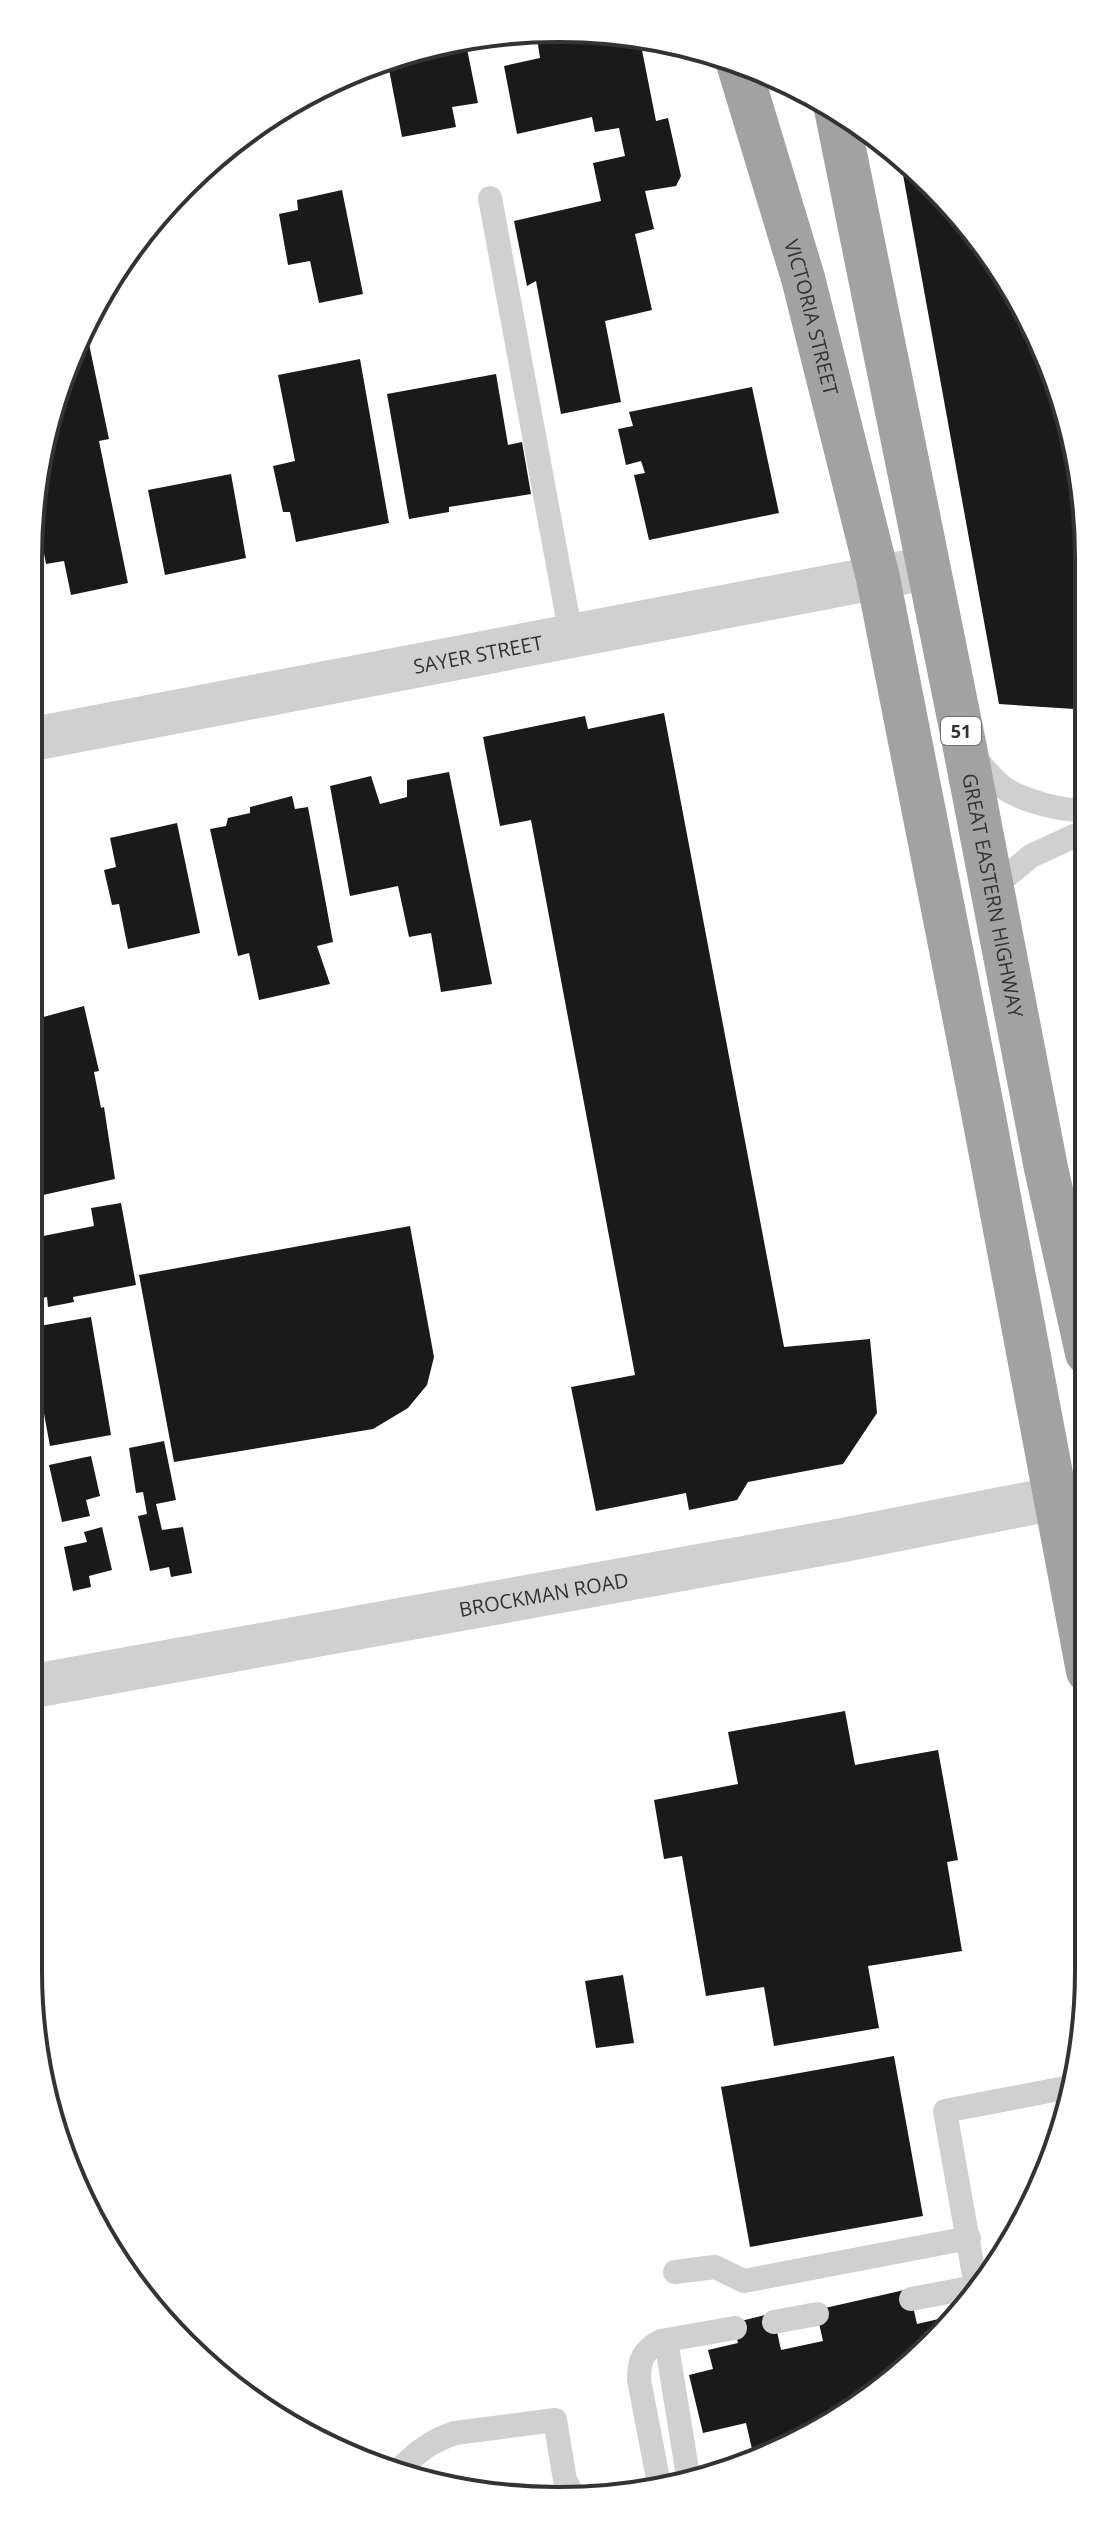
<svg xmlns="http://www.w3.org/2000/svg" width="1117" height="2529" viewBox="0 0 1117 2529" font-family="'Open Sans',sans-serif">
	<rect width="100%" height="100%" fill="#fff"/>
	<path fill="#1a1a1a" d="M575 31 639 35 656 121 668 118 681 176 676 186 645 191 654 229 635 234 652 310 605 321 621 402 561 414 536 281 527 286 514 221 601 201 593 163 625 156 619 128 595 132 592 117 517 134 504 66 540 58 537 38Z
		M465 39 478 103 452 107 456 127 402 137 387 59 422 46Z
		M900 158 958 209 1034 324 1084 489 1085 736 1074 709 999 704Z
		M342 190 363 294 319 303 310 261 288 265 279 214 298 210 297 200Z
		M85 325 109 439 99 441 128 583 71 595 64 561 46 564 36 511 56 388Z
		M360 359 389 523 296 542 290 512H283L273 466 295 461 278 375Z
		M496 374 508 445 522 442 531 494 449 507V512L409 519 387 394Z
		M752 387 779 513 649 540 634 475 645 473 641 461 626 465 618 429 633 426 629 412Z
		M231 474 246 558 165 575 148 490Z
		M664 713 784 1347 870 1339 877 1413 843 1464 748 1482 737 1500 689 1510 686 1493 596 1511 571 1387 635 1375 531 820 500 826 483 737 585 716 588 729Z
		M449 772 492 984 441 992 431 933 409 937 398 886 350 896 330 786 371 776 380 804 407 797V780Z
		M292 796 295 809 308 807 333 942 317 946 330 984 259 1000 249 953 238 956 210 829 226 826 228 818 250 813V807Z
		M177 823 200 933 128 949 119 904 112 905 104 870 116 867 110 838Z
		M84 1006 99 1071 94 1072 101 1108 104 1107 115 1179 34 1197 32 1185 28 1186V1011L34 1010 36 1019Z
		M121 1203 136 1285 73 1297 74 1302 48 1307 47 1297 28 1301V1221L34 1220 38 1237 94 1226 91 1208Z
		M410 1226 434 1357 427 1385 408 1408 373 1429 174 1462 139 1275Z
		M91 1317 111 1435 50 1446 28 1328Z
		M164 1441 176 1500 156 1504 162 1530 183 1527 192 1573 171 1577 169 1567 150 1571 138 1516 147 1514 143 1492 136 1493 129 1448Z
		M91 1456 100 1496 86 1500 90 1516 62 1522 49 1465Z
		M102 1527 112 1570 89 1576 91 1587 73 1591 64 1547 87 1542 84 1532Z
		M28 1542 37 1586 28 1588Z
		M845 1711 855 1765 938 1750 958 1860 947 1862 962 1951 868 1966 879 2028 774 2046 764 1987 706 1996 682 1856 664 1859 654 1800 738 1784 728 1732Z
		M623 1975 634 2043 596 2048 585 1981Z
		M894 2056 923 2216 750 2247 721 2087Z
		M909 2289 917 2324 956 2315 957 2320 823 2430 781 2449 779 2442 752 2449 746 2423 703 2433 689 2375 713 2369 708 2350 738 2343 733 2323 773 2313 781 2350 823 2341 816 2310Z"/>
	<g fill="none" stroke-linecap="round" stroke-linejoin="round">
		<path stroke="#d0d0d0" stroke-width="24" d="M490 198 571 635
			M973 755C982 766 992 779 1004 788 1021 800 1066 813 1085 809
			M991 889 1031 856 1085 831
			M1087 1473 1083 1481 1088 1507
			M675 2272 715 2267 744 2281 969 2238
			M977 2292 945 2111 1070 2087
			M911 2299 964 2289 977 2293
			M774 2322 817 2314
			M666 2340 689 2482
			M399 2470C417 2452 431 2441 455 2433L555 2420 565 2480 573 2495
			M660 2489 639 2380C639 2360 643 2350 661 2341L735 2328"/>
		<g stroke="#d0d0d0" stroke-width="44">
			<path id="s1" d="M28 740 927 568"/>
			<path id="s2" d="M28 1687 843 1540 1057 1498"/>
		</g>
		<g stroke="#a2a2a2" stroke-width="44">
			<path id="s3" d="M737 60 803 278 878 578 983 1112 1088 1671"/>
			<path id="s4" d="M836 109 964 743 1046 1168 1087 1353"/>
		</g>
	</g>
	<g text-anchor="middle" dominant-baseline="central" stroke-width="8" stroke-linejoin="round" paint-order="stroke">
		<rect fill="#fff" stroke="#707070" stroke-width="2" x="941" y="717" width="40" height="28" rx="6"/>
		<g font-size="18" font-weight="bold" fill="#333">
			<text x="961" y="731">51</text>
		</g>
		<g font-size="20" fill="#333" stroke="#fff">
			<text stroke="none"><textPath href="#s3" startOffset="268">VICTORIA STREET</textPath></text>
			<text stroke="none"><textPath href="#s1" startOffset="458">SAYER STREET</textPath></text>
			<text stroke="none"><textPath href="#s4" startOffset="802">GREAT EASTERN HIGHWAY</textPath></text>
			<text stroke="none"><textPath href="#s2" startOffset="524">BROCKMAN ROAD</textPath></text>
		</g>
	</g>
	<path d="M0 0H1117V2529H0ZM558 42H559A516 516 0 0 1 1075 558V1971A516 516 0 0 1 559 2487H558A516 516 0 0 1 42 1971V558A516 516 0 0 1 558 42Z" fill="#fff" fill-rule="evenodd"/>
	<path fill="none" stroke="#333" stroke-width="4" d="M558 42H559A516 516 0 0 1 1075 558V1971A516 516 0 0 1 559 2487H558A516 516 0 0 1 42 1971V558A516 516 0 0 1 558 42Z"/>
</svg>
